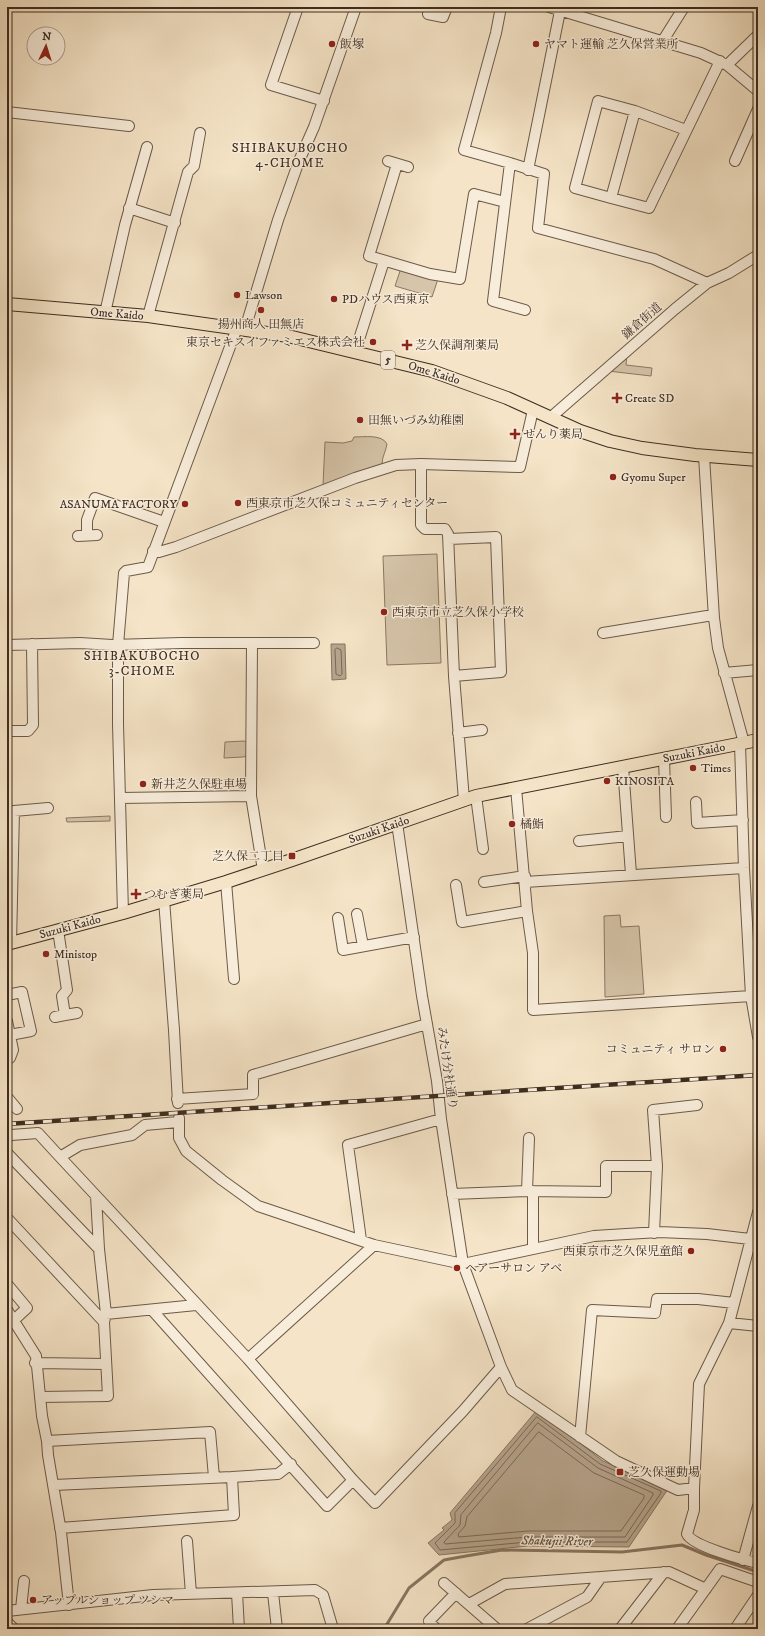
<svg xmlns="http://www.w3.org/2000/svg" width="765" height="1636" viewBox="0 0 765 1636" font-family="'IM FELL DW Pica','Noto Serif JP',serif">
	<rect width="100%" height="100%" fill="#f5e4c7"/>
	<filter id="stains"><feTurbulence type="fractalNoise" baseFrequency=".005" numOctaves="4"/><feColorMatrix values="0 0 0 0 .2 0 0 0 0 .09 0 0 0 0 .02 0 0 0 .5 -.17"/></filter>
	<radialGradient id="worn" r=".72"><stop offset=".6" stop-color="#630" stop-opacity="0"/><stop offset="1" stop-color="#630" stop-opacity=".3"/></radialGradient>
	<path fill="#d6c5aa" stroke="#8a7864" d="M401 268 438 279 432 297 395 286Z
		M627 354 626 365 652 368 651 376 608 371Z
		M354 437C364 437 382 434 387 444 386 451 382 457 382 464L325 487 323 485 325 442 343 443 352 441Z
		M437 554 441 663 387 665 383 556Z
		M244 741 247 742V756L243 757 224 758 225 742Z
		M110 816V821L67 822 66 818Z
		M620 915 621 927 639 926 644 994 605 997 604 916Z"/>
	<path fill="#b7a58e" stroke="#877562" d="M331 644H345L346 679 332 680Z
		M537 1410 603 1461 668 1489 629 1547 528 1546 439 1555 428 1543 444 1530 442 1528 452 1520 450 1513Z"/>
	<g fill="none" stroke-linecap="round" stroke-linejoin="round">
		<path stroke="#7a6856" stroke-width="1" d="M337 648 341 650 342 674 340 676 336 674 335 650Z
			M537 1417 600 1464 661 1491V1493L627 1542H528L440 1550 435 1543 455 1523V1513Z
			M538 1423 598 1468 653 1493V1495L625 1537H528L445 1544 444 1542 460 1525 461 1515Z
			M539 1432 594 1473 644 1495V1498L621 1531H528L459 1537 458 1534 465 1526 467 1517Z"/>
		<path stroke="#877562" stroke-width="3" d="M384 1629 409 1588 444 1560 466 1556 502 1550 622 1552 682 1545 706 1555 758 1572"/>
		<g stroke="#6c5a49" stroke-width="12">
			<path id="minor" d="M298 7 271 85 324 101
				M501 7 496 33 464 150 510 163 544 174 538 228 654 259 707 283
				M549 7 701 53 727 65 758 91
				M428 14 443 17 447 7
				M662 42 684 7
				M727 65 758 35
				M7 112 129 126
				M686 130 635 111 611 198 649 208 720 61
				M388 161 408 167
				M735 161 758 109
				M510 163 493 301 525 310
				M397 164 369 256 430 274 460 279 474 194 505 202
				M528 170 560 11
				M611 198 575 188 598 101 635 111
				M129 208 175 223
				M105 313 125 225 147 147
				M148 316 188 172 194 166 200 133
				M245 329 278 220 299 161 314 127 356 7
				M355 352 384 261
				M550 418 675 309 707 283 729 273 758 255
				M704 456 714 618 718 648 744 743
				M421 464V525L425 529H445L448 534 454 676 464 800
				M87 535V520L95 498 164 522
				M78 536 97 535
				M449 539 496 537 501 672 454 676
				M153 551 159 552 176 547 355 478 396 465 421 464 520 467 533 410
				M603 633 713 615
				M252 643 251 796 263 870
				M7 645 80 643 112 645 182 643H314
				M724 673 758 670
				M7 731H28L33 725 32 644
				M458 733 482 730
				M740 744 744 868 751 996
				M664 759 666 817
				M623 767 631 874
				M516 788 527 911 533 953V1010L751 996 758 1037
				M476 796 483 849
				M121 798 251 796
				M696 802 697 823 743 820
				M397 823 422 996 437 1081 441 1119 463 1264 501 1367 512 1390 616 1461 678 1490 694 1488
				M579 841 628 836
				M226 882 234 979
				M484 882 525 876
				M525 882 744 868
				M456 885 462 922 527 911
				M164 900 174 1030 178 1103
				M123 913 118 724V645L124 573 126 571 148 567 237 328
				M357 914 363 946
				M338 918 343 950 414 937
				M58 930 67 990 62 996 65 1015 77 1013
				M11 943 14 811 48 808
				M7 995 22 992 31 1031 10 1035
				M55 1017 65 1015
				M7 1021 13 1050 10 1058 7 1059
				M7 1097 17 1109
				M177 1099 253 1094V1075L427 1024
				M179 1118V1138L186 1151 222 1180 258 1206 374 1245 463 1264 594 1236 659 1232 707 1234 750 1239
				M178 1122 145 1125 132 1135 80 1145 60 1157 248 1359 353 1480 375 1503 463 1411 501 1367
				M7 1138 11 1135 38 1133 60 1157
				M7 1153 99 1249
				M527 1191 529 1138
				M533 1191V1248
				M452 1194 527 1191 606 1192V1166H657
				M758 1212 729 1323 699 1384 694 1488V1510L687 1534C692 1546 744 1560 758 1563
				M7 1218 104 1322
				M654 1233 657 1166 653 1110 697 1105
				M361 1240 348 1145 441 1119
				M7 1284 27 1308 14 1320
				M7 1310 36 1356 42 1416 47 1441 48 1455 61 1532 69 1605
				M152 1310 327 1506 353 1480
				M106 1314 196 1305
				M729 1323 758 1326
				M248 1359 374 1245
				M35 1363 106 1364
				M40 1397 108 1396 104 1322 106 1314 99 1249 96 1196
				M580 1437 592 1310 655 1313 657 1299H698L734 1303
				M47 1441 210 1432 214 1477
				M54 1485 232 1477 278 1474 291 1464
				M60 1528 234 1515 232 1477
				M187 1541 191 1594
				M743 1560 758 1506
				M444 1583 497 1629
				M237 1593 239 1629
				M273 1593 277 1629
				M469 1604 505 1584 669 1572 706 1589
				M21 1609 24 1581
				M7 1611 153 1595 315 1590 323 1595 333 1629
				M7 1622 14 1629
				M436 1629 429 1621 456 1593
				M527 1629 587 1597 601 1577
				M620 1629 664 1572
				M677 1629 720 1569 758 1582
				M735 1629 758 1595"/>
		</g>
		<g stroke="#3e2c1f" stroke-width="14">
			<path id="major" d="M7 304 148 316 288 336 432 371 507 398 580 431 610 441 642 448 695 455 758 460
				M7 944 123 913 226 882 292 860 476 796 758 740"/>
		</g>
		<use href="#minor" stroke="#f8eddb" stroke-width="10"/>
		<use href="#major" stroke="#f5e4c7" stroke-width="12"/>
		<g stroke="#3e2c1f" stroke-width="4.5">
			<path id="rail" d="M7 1124 758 1075"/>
		</g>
		<use href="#rail" stroke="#f8eddb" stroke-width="3" stroke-dasharray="9" stroke-linecap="butt"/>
	</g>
	<g fill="#8f2418" stroke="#f8eddb" stroke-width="1.5">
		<circle cx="332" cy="44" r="4"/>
		<circle cx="536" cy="44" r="4"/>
		<circle cx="237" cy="295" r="4"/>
		<circle cx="334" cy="299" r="4"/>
		<circle cx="261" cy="310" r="4"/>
		<circle cx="373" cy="342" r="4"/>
		<path d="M405 339h4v4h4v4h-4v4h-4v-4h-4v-4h4z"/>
		<path d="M615 392h4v4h4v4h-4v4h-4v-4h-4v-4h4z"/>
		<circle cx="360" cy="420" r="4"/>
		<path d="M513 428h4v4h4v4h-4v4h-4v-4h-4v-4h4z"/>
		<circle cx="613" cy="477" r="4"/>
		<circle cx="238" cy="503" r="4"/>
		<circle cx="185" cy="504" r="4"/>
		<circle cx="384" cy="612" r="4"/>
		<circle cx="693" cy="768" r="4"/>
		<circle cx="607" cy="781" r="4"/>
		<circle cx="143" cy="784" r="4"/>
		<circle cx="512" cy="824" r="4"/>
		<rect x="288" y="852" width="8" height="8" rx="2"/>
		<path d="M134 888h4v4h4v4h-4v4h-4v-4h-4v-4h4z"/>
		<circle cx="46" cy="954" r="4"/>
		<circle cx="723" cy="1049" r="4"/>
		<circle cx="691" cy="1251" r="4"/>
		<circle cx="457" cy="1268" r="4"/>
		<rect x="616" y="1468" width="8" height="8" rx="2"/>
		<circle cx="33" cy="1600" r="4"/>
	</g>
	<g text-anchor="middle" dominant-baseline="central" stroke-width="3" stroke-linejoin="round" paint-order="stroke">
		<rect fill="#f8eddb" stroke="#766657" stroke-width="1" x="381" y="351" width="14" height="18" rx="3"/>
		<g font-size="11" font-weight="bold" fill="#3e2c1f">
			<text x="388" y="360">5</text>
		</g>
		<g font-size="12" fill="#3e2c1f" stroke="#f8eddb" text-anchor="start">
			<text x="340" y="44">飯塚</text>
			<text x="544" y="44">ヤマト運輸 芝久保営業所</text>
			<text x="245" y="295">Lawson</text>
			<text x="342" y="299">PDハウス西東京</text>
			<text x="261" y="324" text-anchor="middle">揚州商人 田無店</text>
			<text x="365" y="342" text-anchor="end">東京セキスイファミエス株式会社</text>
			<text x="415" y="345">芝久保調剤薬局</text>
			<text x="625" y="398">Create SD</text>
			<text x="368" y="420">田無いづみ幼稚園</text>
			<text x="523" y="434">せんり薬局</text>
			<text x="621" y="477">Gyomu Super</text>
			<text x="246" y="503">西東京市芝久保コミュニティセンター</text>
			<text x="177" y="504" text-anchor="end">ASANUMA FACTORY</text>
			<text x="392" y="612">西東京市立芝久保小学校</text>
			<text x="701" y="768">Times</text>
			<text x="615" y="781">KINOSITA</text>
			<text x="151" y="784">新井芝久保駐車場</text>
			<text x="520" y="824">橘鮨</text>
			<text x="284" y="856" text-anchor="end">芝久保二丁目</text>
			<text x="144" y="894">つむぎ薬局</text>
			<text x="54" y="954">Ministop</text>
			<text x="715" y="1049" text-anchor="end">コミュニティ サロン</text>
			<text x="683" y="1251" text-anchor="end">西東京市芝久保児童館</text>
			<text x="465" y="1268">ヘアーサロン アベ</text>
			<text x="628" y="1472">芝久保運動場</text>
			<text x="41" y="1600">アップルショップ ツシマ</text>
		</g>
		<g font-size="12" fill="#3e2c1f" stroke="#f8eddb">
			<text transform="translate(117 314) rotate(5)">Ome Kaido</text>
			<text transform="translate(642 321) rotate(-41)">鎌倉街道</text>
			<text transform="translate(434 373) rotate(17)">Ome Kaido</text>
			<text transform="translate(694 753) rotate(-11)">Suzuki Kaido</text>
			<text transform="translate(379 830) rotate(-19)">Suzuki Kaido</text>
			<text transform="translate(70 927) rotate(-15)">Suzuki Kaido</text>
			<text transform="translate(447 1068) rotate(82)">みたけ分社通り</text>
		</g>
		<g font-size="13" letter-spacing="1" fill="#3e2c1f" stroke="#f8eddb">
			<text x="290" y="148">SHIBAKUBOCHO<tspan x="290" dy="15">4-CHOME</tspan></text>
			<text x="142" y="656">SHIBAKUBOCHO<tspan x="142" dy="15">3-CHOME</tspan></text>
		</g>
		<g font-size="13" font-style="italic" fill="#625040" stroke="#f8eddb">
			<text transform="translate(557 1541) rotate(1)">Shakujii River</text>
		</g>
	</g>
	<rect width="765" height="1636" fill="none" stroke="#f5e4c7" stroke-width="24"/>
	<rect x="8" y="8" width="749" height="1620" fill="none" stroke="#3e2c1f" stroke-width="2"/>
	<rect x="12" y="12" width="741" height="1612" fill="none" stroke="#3e2c1f"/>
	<g transform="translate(46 46) rotate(4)"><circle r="19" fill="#f8eddb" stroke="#aea090"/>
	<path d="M0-3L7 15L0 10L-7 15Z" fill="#8f2418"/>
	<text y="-6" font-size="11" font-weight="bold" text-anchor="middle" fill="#3e2c1f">N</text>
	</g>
	<rect width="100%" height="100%" filter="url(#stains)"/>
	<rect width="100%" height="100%" fill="url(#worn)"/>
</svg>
